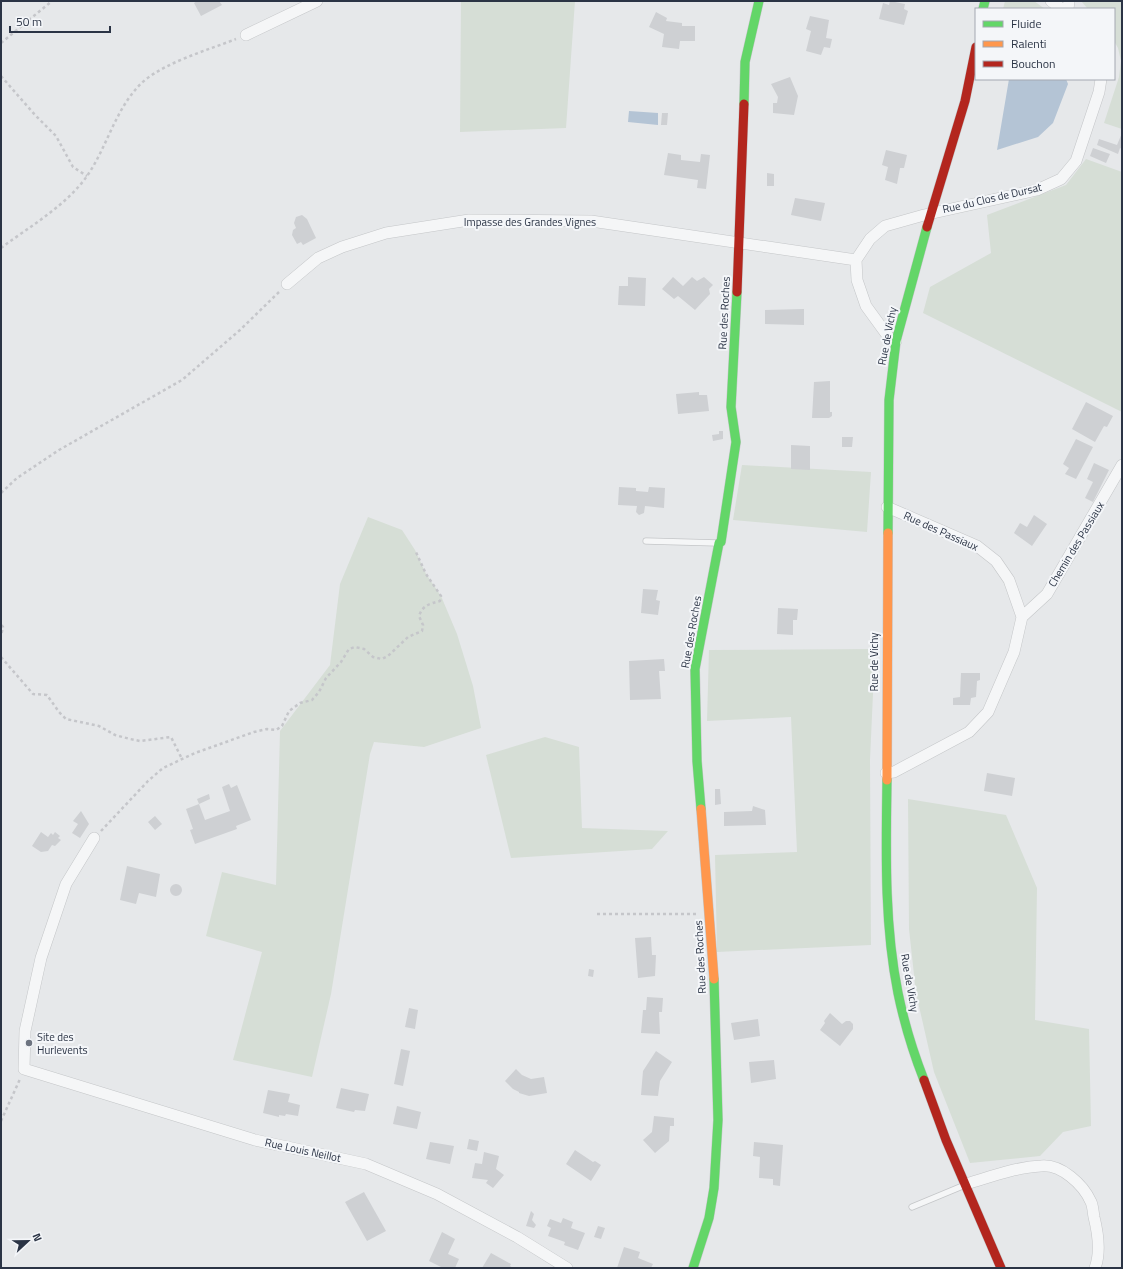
<svg xmlns="http://www.w3.org/2000/svg" width="1123" height="1269" viewBox="0 0 1123 1269" font-family="'Titillium Web',sans-serif">
	<rect width="100%" height="100%" fill="#e6e8ea"/>
	<path fill="#d6ded6" d="M461 1H575L566 128 460 132Z
		M1005 1H1034L1045 9H1003Z
		M1081 1H1122V129L1104 123 1119 77 1121 61 1118 48 1114 41V9H1088Z
		M1086 159 1122 172V412L923 313 930 287 991 253 987 215 1066 185Z
		M742 465 871 472 867 532 733 520Z
		M368 517 402 530 415 550 426 574 441 596 457 634 473 686 481 728 424 747 374 742 370 754 331 994 312 1077 233 1060 262 952 206 936 222 872 276 885 280 731 330 665 340 584Z
		M875 649 870 760 871 945 717 952 715 855 797 852 791 717 707 721 709 650Z
		M545 737 579 747 582 828 668 831 652 849 511 858 486 755Z
		M908 799 1006 815 1037 888 1035 1020 1089 1029 1091 1126 1063 1132 1040 1156 970 1163 934 1072 916 993 909 929Z"/>
	<path fill="#b4c4d5" d="M1009 79H1066L1068 84 1053 123 1038 137 997 150Z
		M629 111 658 113V125L628 122Z"/>
	<path fill="#ced0d3" d="M197 1H219L222 5 201 16 194 3Z
		M890 1 905 4 904 9 908 11 904 25 879 19 883 3 889 5Z
		M656 12 667 18 666 21 682 23V26H695V41H680L679 49 662 47 664 34 649 27Z
		M810 16 829 20 826 38 832 39 830 48 824 47 821 55 806 51 811 31 806 29Z
		M790 77 798 96 794 115 773 113V103H777L778 97 771 84Z
		M662 113H668L667 125H661Z
		M1122 133V149L1120 148 1118 154 1097 145 1099 139 1117 145Z
		M1093 148 1110 154 1106 163 1090 156Z
		M886 150 907 155 904 168H900L897 184 885 180 888 167 882 165Z
		M668 153 681 155V160L700 162 701 154 710 155 706 189 697 188 698 180 664 175Z
		M767 173 774 174V186H767Z
		M795 198 825 203 821 221 791 215Z
		M302 215 307 219 316 238 303 245 301 242 297 244 292 235 293 230 296 228 294 223 296 217Z
		M628 277 646 278 645 306 618 305 619 286H628Z
		M673 277 683 286 692 277 697 281 704 277 713 285 709 289 710 294 695 310 678 296 674 299 662 289Z
		M804 309V325L765 324V310Z
		M830 381V412H832V416L829 418H812L814 382Z
		M699 392V395H707L709 411 678 414 676 394Z
		M1086 402 1113 416 1107 427 1104 426 1095 442 1072 429Z
		M719 431H723V439L713 441 712 435 719 434Z
		M842 437H853L852 447H842Z
		M1076 439 1093 447 1076 479 1065 474 1069 468 1063 464Z
		M791 445 810 446V470L791 469Z
		M1094 463 1109 470 1093 502 1085 498 1093 482 1087 479Z
		M619 487 636 488V491L648 492 649 487 665 488 664 508 645 506 644 513 639 515 636 512 637 506 618 505Z
		M1034 515 1047 524 1032 546 1014 533 1020 523 1027 527Z
		M643 589 658 590 656 600 660 601 658 615 641 613Z
		M778 608 798 609 797 620H793V635L777 634Z
		M664 659 665 671H659L661 699 630 700 629 661Z
		M961 673H980V680L977 681 976 697 971 698 970 705H953V698L960 697Z
		M987 773 1015 778 1012 796 984 791Z
		M229 784 231 788 237 785 251 820 236 826 237 829 195 844 190 830 193 829 186 809 199 804 197 799 209 794 210 799 199 804 205 820 230 811 222 787Z
		M715 789H720L721 804 715 805Z
		M753 806 765 810 766 825 724 826V812L752 811Z
		M81 811 89 824 80 838 72 833 78 824 73 821Z
		M155 816 162 824 155 830 148 822Z
		M41 832 48 837 51 833 53 835 55 832 60 836 58 838 61 840 55 846 52 845 48 851 41 852 32 846Z
		M127 866 160 874 156 897 139 893 136 904 120 900Z
		M170 890a6 6 0 1 1 12 0a6 6 0 1 1-12 0Z
		M651 937 652 955H656L655 976 638 978 635 938Z
		M589 969 594 970 593 977 588 976Z
		M647 997 663 998 662 1012H659L660 1034 641 1033 643 1010H646Z
		M409 1008 418 1010 415 1029 405 1027Z
		M830 1013 842 1024 846 1021H850L853 1024V1029L840 1046 820 1030 825 1023 824 1021Z
		M758 1019 760 1036 734 1040 731 1023Z
		M401 1049 410 1051 403 1086 394 1084Z
		M656 1051 672 1062 660 1081 658 1096 641 1095 643 1071Z
		M774 1060 776 1079 751 1083 749 1062Z
		M516 1069 522 1075 531 1079 544 1077 547 1093 529 1096 519 1093V1092L513 1089 505 1081Z
		M341 1088 369 1094 365 1111 355 1110 354 1112 336 1108Z
		M268 1090 290 1094 288 1102 300 1105 298 1116 286 1114 285 1116 279 1115V1117L263 1113Z
		M397 1106 421 1112 417 1129 393 1124Z
		M654 1116 674 1118V1126H670L669 1141 655 1153 643 1140 652 1132Z
		M469 1139 479 1141 477 1151 467 1149Z
		M430 1142 454 1146 450 1164 426 1159Z
		M754 1142 783 1145 780 1186 773 1185V1179L759 1178 760 1157 753 1156Z
		M575 1150 593 1162 595 1161 601 1165 591 1181 566 1164Z
		M484 1152 499 1156 496 1169 504 1175 493 1188 486 1183 488 1180 472 1178 475 1163 482 1164Z
		M364 1192 386 1231 367 1241 345 1202Z
		M531 1211 534 1214 532 1220 536 1225 534 1228 526 1226Z
		M563 1218 573 1222 571 1228 585 1233 578 1250 564 1245 565 1242 548 1236 551 1228 547 1226 550 1219 561 1223Z
		M598 1226 605 1228 601 1239 594 1237Z
		M442 1232 455 1239 448 1254 459 1259 455 1268H443L429 1261Z
		M624 1247 640 1252 638 1258 653 1264 651 1268H617Z
		M491 1253 511 1264 510 1266 513 1268H482Z"/>
	<g fill="none" stroke-linecap="round" stroke-linejoin="round">
		<g stroke="#c4c6c8" stroke-width="7">
			<path id="lane" d="M646 541 718 543
				M912 1207 965 1185"/>
		</g>
		<g stroke="#c4c6c8" stroke-width="12">
			<path id="street" d="M1051 1 1062 9
				M1068 9 1069 1
				M246 35 317 1
				M287 284 318 258 342 247 386 233 469 220 591 221 856 260
				M896 341 890 339 866 306 857 280 856 260 870 239 885 226 924 215 1037 190 1061 179 1076 161 1099 92 1101 79
				M1022 617 1047 594 1122 465
				M886 773 894 772 969 732 988 712 1014 652 1022 617 1009 580 996 561 977 546 887 507
				M94 838 66 884 41 958 25 1031 24 1069 255 1140 366 1164 437 1194 517 1237 567 1268
				M966 1184C990 1177 1016 1167 1041 1166 1061 1164 1083 1184 1091 1202 1093 1206 1093 1212 1094 1217 1098 1233 1101 1252 1095 1268"/>
		</g>
		<g stroke="#c4c6c8" stroke-width="10">
			<path id="fast" d="M983 9 985 1
				M744 104 745 62 759 1
				M888 533 889 400 896 341 927 227
				M887 780C886 851 884 923 898 993 904 1022 913 1052 924 1080
				M701 809 697 761 695 669 719 543 721 542 736 442 731 407 737 292
				M693 1268 709 1218 714 1188 718 1120 714 979"/>
		</g>
		<g stroke="#c4c6c8" stroke-width="10">
			<path id="slow" d="M887 780 888 533
				M701 809 714 979"/>
		</g>
		<g stroke="#c4c6c8" stroke-width="10">
			<path id="jam" d="M927 227 965 101 976 47
				M737 292 744 104
				M924 1080 946 1140 1001 1268"/>
		</g>
		<path stroke="#c5c6ca" stroke-width="2.5" stroke-dasharray="3 3" stroke-linecap="butt" d="M1 43 52 1
			M1 76 35 115 56 136 73 167 87 176
			M1 248C29 227 67 205 87 176 108 146 116 105 145 80 169 61 208 50 236 39
			M1 493 17 478 59 450 182 380 240 330 279 292
			M1 625 3 627 1 636
			M1 657 33 694 47 695 59 712 66 719 99 726 115 735 130 739 140 741 171 737 182 759
			M101 831 148 781 163 768 195 753 254 732 267 729 276 730 282 726 289 711 300 703 312 700 319 692 326 678 341 662 349 649 355 647 364 649 373 657 382 659 388 656 408 637 422 631 423 625 419 616C423 605 429 604 440 601L441 596 426 574 415 550
			M597 914H697
			M1 1121 20 1079"/>
		<use href="#lane" stroke="#f5f6f7" stroke-width="5.5"/>
		<use href="#street" stroke="#f5f6f7" stroke-width="11"/>
		<use href="#fast" stroke="#63d668" stroke-width="9"/>
		<use href="#slow" stroke="#ff974d" stroke-width="9"/>
		<use href="#jam" stroke="#b3261e" stroke-width="9"/>
	</g>
	<circle fill="#6c737f" stroke="#f4f6f9" stroke-width="1.5" cx="29" cy="1043" r="4"/>
	<g text-anchor="middle" dominant-baseline="central" stroke-width="4" stroke-linejoin="round" paint-order="stroke">
		<g font-size="11" fill="#2b3445" stroke="#f4f6f9">
			<text transform="translate(992 198) rotate(-13)">Rue du Clos de Dursat</text>
			<text x="530" y="222">Impasse des Grandes Vignes</text>
			<text transform="translate(724 313) rotate(-87)">Rue des Roches</text>
			<text transform="translate(887 336) rotate(-79)">Rue de Vichy</text>
			<text transform="translate(941 531) rotate(24)">Rue des Passiaux</text>
			<text transform="translate(1076 544) rotate(-59)">Chemin des Passiaux</text>
			<text transform="translate(691 632) rotate(-80)">Rue des Roches</text>
			<text transform="translate(874 662) rotate(-90)">Rue de Vichy</text>
			<text transform="translate(700 957) rotate(-93)">Rue des Roches</text>
			<text transform="translate(910 983) rotate(80)">Rue de Vichy</text>
			<text transform="translate(303 1150) rotate(12)">Rue Louis Neillot</text>
		</g>
		<g font-size="11" fill="#2b3445" stroke="#f4f6f9" text-anchor="start">
			<text x="37" y="1037">Site des<tspan x="37" dy="13">Hurlevents</tspan></text>
		</g>
	</g>
	<rect width="1123" height="1269" fill="none" stroke="#2b3445" stroke-width="4"/>
	<rect x="975" y="8" width="140" height="72" fill="#f4f6f9" stroke="#a4a8b1"/>
	<rect x="983" y="21" width="20" height="6" fill="#63d668" stroke="#a4a8b1"/>
	<text x="1011" y="28" font-size="12" fill="#2b3445">Fluide</text>
	<rect x="983" y="41" width="20" height="6" fill="#ff974d" stroke="#a4a8b1"/>
	<text x="1011" y="48" font-size="12" fill="#2b3445">Ralenti</text>
	<rect x="983" y="61" width="20" height="6" fill="#b3261e" stroke="#a4a8b1"/>
	<text x="1011" y="68" font-size="12" fill="#2b3445">Bouchon</text>
	<g transform="translate(28 1241) rotate(68)" stroke="#f4f6f9" stroke-width="3" paint-order="stroke">
	<path d="M0-3L7 15L0 10L-7 15Z" fill="#2b3445"/>
	<text y="-6" font-size="11" font-weight="bold" text-anchor="middle" fill="#2b3445">N</text>
	</g>
	<path d="M10 26v6h100v-6" fill="none" stroke="#2b3445" stroke-width="2"/>
	<text x="16" y="26" font-size="12" fill="#2b3445" stroke="#f4f6f9" stroke-width="3" paint-order="stroke">50 m</text>
</svg>
